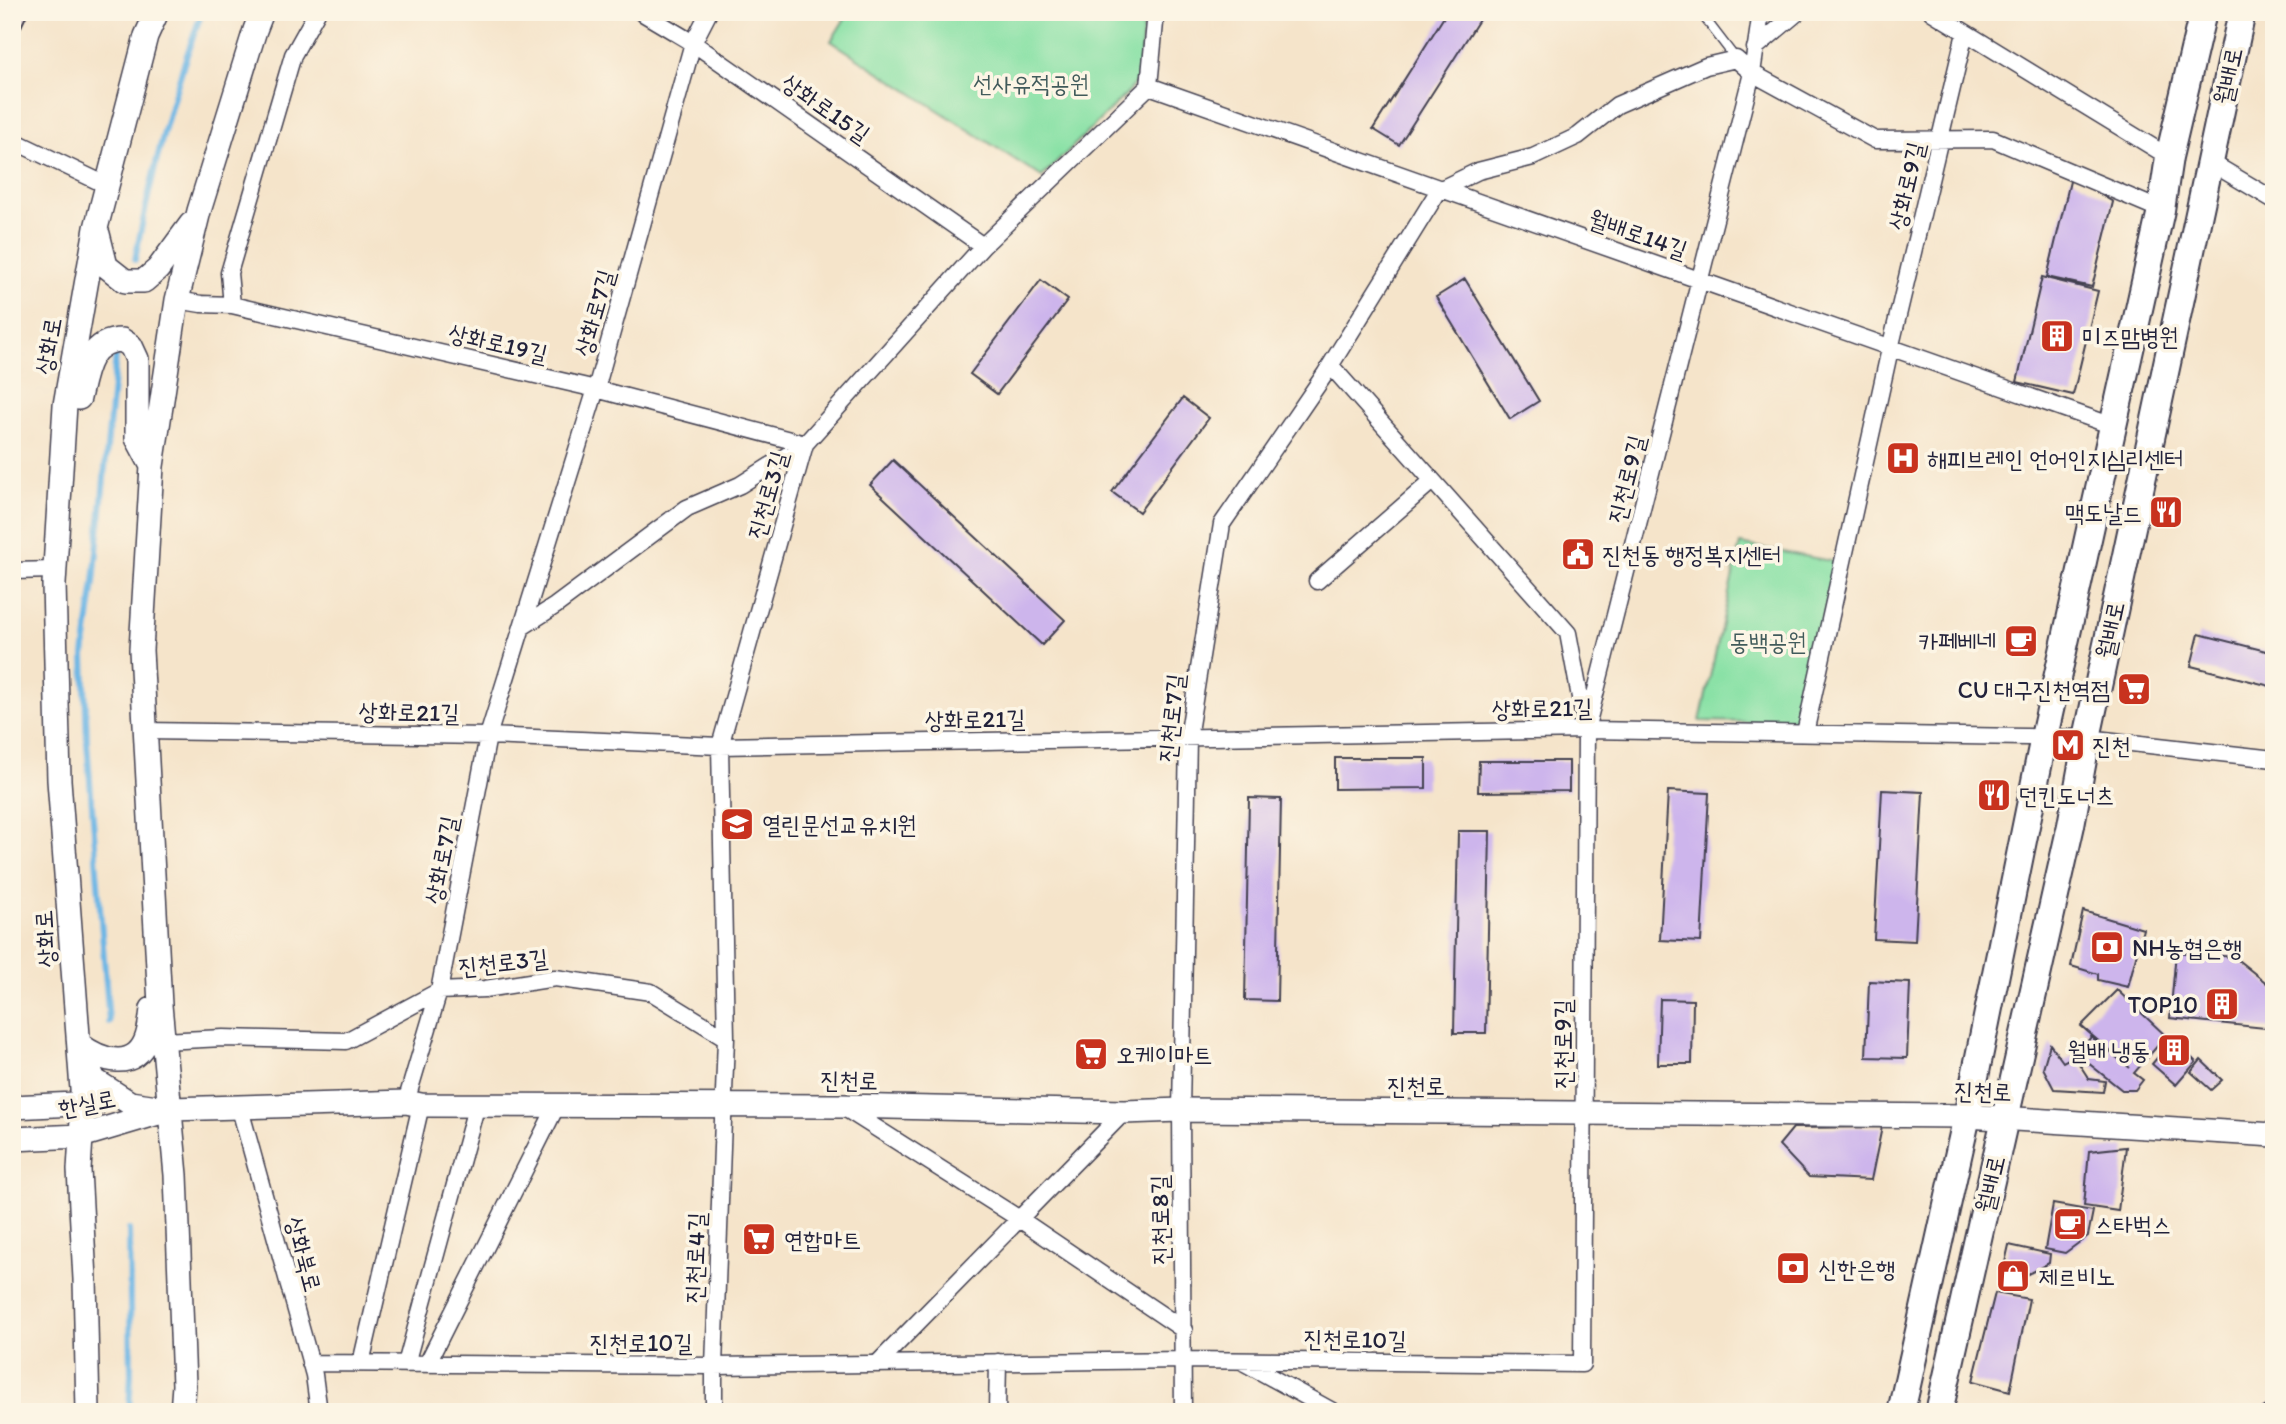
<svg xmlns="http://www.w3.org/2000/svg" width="2286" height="1424" viewBox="0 0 2286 1424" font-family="Itim,'Poor Story',sans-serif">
	<rect width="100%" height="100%" fill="#fcf5e5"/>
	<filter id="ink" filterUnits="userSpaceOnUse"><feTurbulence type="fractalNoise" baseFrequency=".0143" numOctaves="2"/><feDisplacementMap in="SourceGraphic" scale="14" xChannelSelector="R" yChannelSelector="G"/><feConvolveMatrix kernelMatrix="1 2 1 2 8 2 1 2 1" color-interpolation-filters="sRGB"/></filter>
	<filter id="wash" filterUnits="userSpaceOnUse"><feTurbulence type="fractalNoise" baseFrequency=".00686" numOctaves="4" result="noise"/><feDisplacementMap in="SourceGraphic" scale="28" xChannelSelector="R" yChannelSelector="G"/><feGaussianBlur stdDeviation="1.57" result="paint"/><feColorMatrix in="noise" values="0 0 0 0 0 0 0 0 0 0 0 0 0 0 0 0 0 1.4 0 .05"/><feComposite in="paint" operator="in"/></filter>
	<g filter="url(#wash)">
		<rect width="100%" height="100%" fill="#f5e4ca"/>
		<path fill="#89e1a6" stroke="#568270" stroke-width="2" d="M849 12H1145L1138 78 1129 91 1042 177 831 41Z
			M1740 544 1836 562 1800 723 1700 721Z"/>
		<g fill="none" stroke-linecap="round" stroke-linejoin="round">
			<path stroke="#6cb6e5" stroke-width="6" d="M135 260C151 176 172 92 202 12
				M109 1022 87 742 84 655 94 582 116 355
				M129 1412 131 1374 129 1230"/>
		</g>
		<g id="blocks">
			<path fill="#cdb5ec" d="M12 12H28L12 46Z
				M1447 12H1484L1399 145 1373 129Z
				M2071 177 2113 202 2092 287 2047 277Z
				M2042 277 2098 291 2073 395 2017 382Z
				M1465 279 1539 401 1510 419 1436 297Z
				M1041 280 1068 300 997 394 970 374Z
				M1183 398 1209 418 1139 512 1112 492Z
				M893 460 1065 620 1042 645 870 485Z
				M2199 634 2274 653V687L2191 666Z
				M1335 758H1426V788L1335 789Z
				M1479 761H1569V791L1478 792Z
				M1882 790 1923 792 1915 941 1874 939Z
				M1668 791 1709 793 1701 942 1660 940Z
				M1249 798 1281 799 1277 1001 1245 1000Z
				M1458 831H1490L1486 1033H1454Z
				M2083 911 2143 929 2128 987 2098 980V974L2071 966Z
				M2176 952 2234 957 2274 989V1029L2170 1018Z
				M1869 981 1910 983 1907 1058 1866 1057Z
				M2117 990 2166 1036 2134 1073 2143 1080 2135 1090H2122L2077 1054 2091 1037 2130 1068 2081 1026Z
				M1660 999 1693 1000 1692 1064H1658Z
				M2173 1039 2196 1062 2176 1085 2152 1064Z
				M2050 1044 2063 1062 2074 1056 2089 1079 2105 1081 2103 1092 2054 1089 2043 1068Z
				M2201 1060 2222 1080 2211 1090 2191 1072Z
				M1882 1127 1871 1180 1809 1177 1779 1145 1793 1128Z
				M2126 1147 2118 1211 2084 1206 2089 1151Z
				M2053 1204 2093 1211 2088 1236 2065 1253 2045 1249Z
				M2009 1245 2050 1254 2049 1263 1999 1289Z
				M1995 1293 2029 1299 2010 1391 1973 1381Z
				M2274 1401V1412H2257Z"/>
		</g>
	</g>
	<g filter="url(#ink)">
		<use href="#blocks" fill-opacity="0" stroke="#423f50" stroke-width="2"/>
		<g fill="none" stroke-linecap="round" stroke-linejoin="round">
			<g stroke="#423f50" stroke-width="11">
				<path id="lane" d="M1700 12 1736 59"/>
			</g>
			<g stroke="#423f50" stroke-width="19">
				<path id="street" d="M641 12 693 43 983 246
					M1932 12 2169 157
					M1755 48 1798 12
					M1149 86 2113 426
					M12 140 106 185
					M2210 162 2274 200
					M177 300 201 304 232 305 596 389 805 444
					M232 305 229 273 293 55 317 12
					M1331 366 1568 633 1585 724
					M12 571 55 570
					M1317 581 1432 481
					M522 627 555 606 687 508 740 485 805 444
					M145 731 488 736 720 746 1586 730 2087 738 2274 759
					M1805 733 1890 349 1965 33
					M163 1041 223 1038 346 1041 439 991 485 989 555 978 651 992 726 1038
					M406 1102 439 991 488 736 596 389 693 43 709 12
					M843 1107 1018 1218 1184 1330
					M240 1109 314 1375 319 1412
					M1243 1362 1334 1412
					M310 1363 714 1366 1184 1360 1582 1364 1586 730 1752 73 1761 12
					M361 1363 421 1105
					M406 1364 477 1104
					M427 1364 557 1105
					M877 1364 1124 1112
					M714 1412V1366L726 1038 720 746 805 444 983 246 1149 86 1156 12
					M997 1412 998 1362
					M1183 1412 1181 1110 1188 738 1222 524 1325 374 1439 190 1478 171 1533 157 1578 136 1617 105 1706 66 1736 59 1752 73 1875 140 1993 139 2161 210"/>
			</g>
			<g stroke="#423f50" stroke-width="26">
				<path id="secondary" d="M98 234 106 266 125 281H144L158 269 191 224
					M79 398C85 371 89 340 122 340L131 346 137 359V438L152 466
					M79 1044 94 1080 130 1103 171 1109 406 1102 421 1105 843 1106 1124 1112 1181 1110 1967 1116 2274 1135
					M79 1044C101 1061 136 1072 147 1037 150 1028 151 1018 152 1009
					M12 1107 96 1103
					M12 1139 81 1136 165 1111
					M88 1412 85 1279 79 1170 83 1103 59 780 54 584 65 405 96 228 146 36 157 12
					M182 1412 184 1385 176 1175 160 1005 141 650 152 466 177 300 199 211 255 30 262 12"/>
			</g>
			<g stroke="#423f50" stroke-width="30">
				<path id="primary" d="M1901 1412 1967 1116 2044 737 2161 210 2169 157 2203 12
					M1939 1412 2071 825 2087 738 2242 12"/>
			</g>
			<use href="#lane" stroke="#fff" stroke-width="8"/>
			<use href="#street" stroke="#fff" stroke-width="16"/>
			<use href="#secondary" stroke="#fff" stroke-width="23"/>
			<use href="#primary" stroke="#fff" stroke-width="26"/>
		</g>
	</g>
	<defs>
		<g id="building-square" transform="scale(1.75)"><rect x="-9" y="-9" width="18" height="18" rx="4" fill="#c8321e" stroke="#fcf5e5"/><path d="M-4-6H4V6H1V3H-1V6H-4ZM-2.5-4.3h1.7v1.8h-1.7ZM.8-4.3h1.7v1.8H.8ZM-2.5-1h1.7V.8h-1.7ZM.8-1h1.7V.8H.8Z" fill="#fff"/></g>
		<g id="hospital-square" transform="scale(1.75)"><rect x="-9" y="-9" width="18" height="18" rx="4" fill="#c8321e" stroke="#fcf5e5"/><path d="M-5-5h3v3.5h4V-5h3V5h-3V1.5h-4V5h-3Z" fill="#fff"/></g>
		<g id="restaurant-square" transform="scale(1.75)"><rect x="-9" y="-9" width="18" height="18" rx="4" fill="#c8321e" stroke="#fcf5e5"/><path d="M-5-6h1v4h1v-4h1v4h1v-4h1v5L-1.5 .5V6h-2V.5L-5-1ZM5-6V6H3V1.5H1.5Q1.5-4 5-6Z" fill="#fff"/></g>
		<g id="civic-square" transform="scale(1.75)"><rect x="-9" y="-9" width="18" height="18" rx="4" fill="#c8321e" stroke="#fcf5e5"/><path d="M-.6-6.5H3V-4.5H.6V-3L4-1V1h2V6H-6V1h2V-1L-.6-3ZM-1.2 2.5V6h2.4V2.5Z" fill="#fff"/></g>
		<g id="cafe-square" transform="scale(1.75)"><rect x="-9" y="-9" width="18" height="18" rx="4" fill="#c8321e" stroke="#fcf5e5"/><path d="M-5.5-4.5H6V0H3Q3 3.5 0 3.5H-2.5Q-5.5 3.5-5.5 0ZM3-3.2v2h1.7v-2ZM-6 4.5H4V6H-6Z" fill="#fff"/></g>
		<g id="supermarket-square" transform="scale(1.75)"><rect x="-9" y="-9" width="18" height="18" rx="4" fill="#c8321e" stroke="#fcf5e5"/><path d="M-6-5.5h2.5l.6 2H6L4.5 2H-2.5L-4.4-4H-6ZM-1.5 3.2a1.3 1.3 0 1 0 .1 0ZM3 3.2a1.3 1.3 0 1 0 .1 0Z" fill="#fff"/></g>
		<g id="metro-square" transform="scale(1.75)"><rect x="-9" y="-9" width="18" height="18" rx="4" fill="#c8321e" stroke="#fcf5e5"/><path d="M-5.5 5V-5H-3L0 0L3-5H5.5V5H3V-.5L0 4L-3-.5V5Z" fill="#fff"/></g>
		<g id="school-square" transform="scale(1.75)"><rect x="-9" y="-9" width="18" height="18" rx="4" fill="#c8321e" stroke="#fcf5e5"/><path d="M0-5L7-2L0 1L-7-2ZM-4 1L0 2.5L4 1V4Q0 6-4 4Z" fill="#fff"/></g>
		<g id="bank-square" transform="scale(1.75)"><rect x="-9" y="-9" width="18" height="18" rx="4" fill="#c8321e" stroke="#fcf5e5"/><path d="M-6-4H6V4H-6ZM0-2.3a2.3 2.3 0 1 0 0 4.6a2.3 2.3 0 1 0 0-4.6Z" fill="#fff"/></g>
		<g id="shop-square" transform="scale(1.75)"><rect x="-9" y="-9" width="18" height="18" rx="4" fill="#c8321e" stroke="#fcf5e5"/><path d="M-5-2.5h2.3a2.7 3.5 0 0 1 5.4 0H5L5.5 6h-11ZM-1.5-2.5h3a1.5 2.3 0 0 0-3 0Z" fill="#fff"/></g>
	</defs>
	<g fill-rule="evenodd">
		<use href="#building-square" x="2057" y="336"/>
		<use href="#hospital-square" x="1903" y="458"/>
		<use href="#restaurant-square" x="2166" y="512"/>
		<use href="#civic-square" x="1578" y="554"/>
		<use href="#cafe-square" x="2021" y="641"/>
		<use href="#supermarket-square" x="2134" y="689"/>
		<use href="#metro-square" x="2068" y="745"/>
		<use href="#restaurant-square" x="1994" y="795"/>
		<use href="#school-square" x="737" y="824"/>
		<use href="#bank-square" x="2107" y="947"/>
		<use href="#building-square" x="2222" y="1004"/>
		<use href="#building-square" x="2174" y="1050"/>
		<use href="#supermarket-square" x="1091" y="1054"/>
		<use href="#cafe-square" x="2070" y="1224"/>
		<use href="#supermarket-square" x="759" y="1239"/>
		<use href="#bank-square" x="1793" y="1268"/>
		<use href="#shop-square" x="2013" y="1276"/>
	</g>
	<g text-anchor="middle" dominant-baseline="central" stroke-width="7" stroke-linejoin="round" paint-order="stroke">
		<g font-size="24" fill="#22223b" stroke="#fcf5e5">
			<text transform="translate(2228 76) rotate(-78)">월배로</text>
			<text transform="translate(826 108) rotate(35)">상화로15길</text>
			<text transform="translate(1906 186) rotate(-77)">상화로9길</text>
			<text transform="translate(1638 234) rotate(19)">월배로14길</text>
			<text transform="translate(594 313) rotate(-74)">상화로7길</text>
			<text transform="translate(498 343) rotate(13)">상화로19길</text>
			<text transform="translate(48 346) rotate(-80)">상화로</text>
			<text transform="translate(1626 479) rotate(-76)">진천로9길</text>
			<text transform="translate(767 495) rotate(-74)">진천로3길</text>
			<text transform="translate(2110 630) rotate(-78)">월배로</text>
			<text transform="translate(1542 708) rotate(-1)">상화로21길</text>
			<text transform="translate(409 712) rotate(1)">상화로21길</text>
			<text transform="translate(1171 718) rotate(-84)">진천로7길</text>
			<text transform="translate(975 719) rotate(-1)">상화로21길</text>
			<text transform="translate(441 860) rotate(-79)">상화로7길</text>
			<text transform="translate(45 939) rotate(-94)">상화로</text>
			<text transform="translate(503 962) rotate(-6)">진천로3길</text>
			<text transform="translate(1562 1044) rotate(-90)">진천로9길</text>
			<text transform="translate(849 1080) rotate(1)">진천로</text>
			<text x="1416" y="1085">진천로</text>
			<text transform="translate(1983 1091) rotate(2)">진천로</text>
			<text transform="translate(87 1103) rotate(-11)">한실로</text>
			<text transform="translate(1990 1184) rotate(-77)">월배로</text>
			<text transform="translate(1160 1220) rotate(-91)">진천로8길</text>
			<text transform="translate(304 1254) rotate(75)">상화북로</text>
			<text transform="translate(695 1258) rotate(-88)">진천로4길</text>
			<text transform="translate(1355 1339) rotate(1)">진천로10길</text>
			<text x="641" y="1342">진천로10길</text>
		</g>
		<g font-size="24" fill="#415b5b" stroke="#fcf5e5">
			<text x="1031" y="83">선사유적공원</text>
			<text x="1768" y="641">동백공원</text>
		</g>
		<g font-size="24" fill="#22223b" stroke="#fcf5e5" text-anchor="start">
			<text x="2082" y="336">미즈맘병원</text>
			<text x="1927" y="458">해피브레인 언어인지심리센터</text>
			<text x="2142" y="512" text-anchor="end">맥도날드</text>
			<text x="1602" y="554">진천동 행정복지센터</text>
			<text x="1996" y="641" text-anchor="end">카페베네</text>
			<text x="2110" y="689" text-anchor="end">CU 대구진천역점</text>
			<text x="2092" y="745">진천</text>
			<text x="2018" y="795">던킨도너츠</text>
			<text x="762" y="824">열린문선교유치원</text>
			<text x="2132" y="947">NH농협은행</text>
			<text x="2198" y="1004" text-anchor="end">TOP10</text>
			<text x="2150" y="1050" text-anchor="end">월배 냉동</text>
			<text x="1116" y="1054">오케이마트</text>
			<text x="2094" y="1224">스타벅스</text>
			<text x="784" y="1239">연합마트</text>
			<text x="1818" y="1268">신한은행</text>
			<text x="2038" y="1276">제르비노</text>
		</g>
	</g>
	<rect width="2286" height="1424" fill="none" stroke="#fcf5e5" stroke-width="42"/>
</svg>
